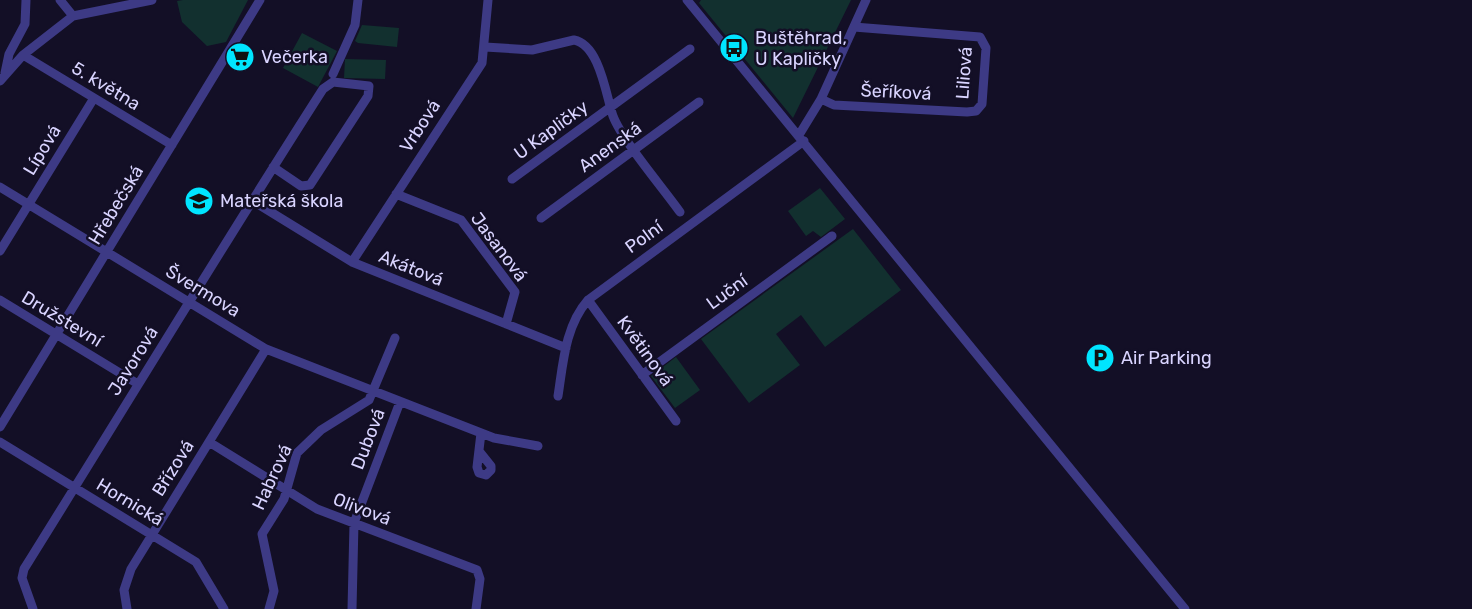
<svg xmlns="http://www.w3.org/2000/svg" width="1472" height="609" viewBox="0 0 1472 609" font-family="Rubik,sans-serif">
	<rect width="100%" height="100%" fill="#130f26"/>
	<path fill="#12302f" d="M183 0H248L226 42 207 46 182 22 177 1Z
		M701 0H851L793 118 699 3Z
		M362 25 399 28 397 47 358 43 355 41Z
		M302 33 337 51 318 87 283 68Z
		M345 59 386 60 385 79 344 78Z
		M820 188 845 219 821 237 813 231 806 236 788 211Z
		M853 229 901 290 825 347 801 315 776 334 800 365 749 403 701 339Z
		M676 357 700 390 675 408 651 376Z"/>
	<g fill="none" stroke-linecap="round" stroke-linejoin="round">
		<path stroke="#3d3a85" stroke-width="9" d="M60 0 73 16
			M687 0 1185 609
			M485 47 532 50 574 40C600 45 606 96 613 116 622 140 663 188 680 212
			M23 55 172 145
			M5 73 9 54 25 24 26 0
			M333 74 355 25 358 0
			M0 81 23 55 73 16 152 0
			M821 99 834 105 967 112 976 111 982 104 986 48 980 37 854 27
			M799 135 821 99 866 0
			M512 179 690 49
			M0 187 266 349 494 438 538 446
			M396 194 461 220 515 292 506 324
			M253 201 352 262 566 348
			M541 218 699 102
			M0 251 94 98
			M352 262 482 63 488 0
			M0 300 138 384
			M588 300 676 421
			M642 375 832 236
			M558 396C563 364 565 326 588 300L804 141
			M0 427 260 0
			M0 442 196 562 224 609
			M209 442 317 509 477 570 480 579 476 609
			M479 451 491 466V470L486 475 479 473 477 467 481 433
			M33 609 22 578 24 569C124 409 221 248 323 89L333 82 369 86 368 96 310 185 301 186 273 167
			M127 609 124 590 131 569 266 349
			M269 609 274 591 262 534 284 499 297 453 321 430 369 400 395 338
			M352 609 354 523 400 402"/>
	</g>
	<defs>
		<g id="bus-disc" transform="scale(1.5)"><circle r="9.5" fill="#00e5ff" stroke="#130f26"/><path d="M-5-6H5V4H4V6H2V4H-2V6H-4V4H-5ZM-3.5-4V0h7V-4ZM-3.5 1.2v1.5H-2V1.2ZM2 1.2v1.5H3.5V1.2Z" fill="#111"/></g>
		<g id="supermarket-disc" transform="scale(1.5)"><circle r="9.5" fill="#00e5ff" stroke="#130f26"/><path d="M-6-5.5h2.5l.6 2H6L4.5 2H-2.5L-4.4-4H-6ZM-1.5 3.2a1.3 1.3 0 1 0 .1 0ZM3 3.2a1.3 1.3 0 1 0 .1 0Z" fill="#111"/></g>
		<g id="school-disc" transform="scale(1.5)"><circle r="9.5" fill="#00e5ff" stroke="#130f26"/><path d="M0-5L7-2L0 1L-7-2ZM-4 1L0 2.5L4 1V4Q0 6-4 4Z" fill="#111"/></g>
		<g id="parking-disc" transform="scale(1.5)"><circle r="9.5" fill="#00e5ff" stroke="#130f26"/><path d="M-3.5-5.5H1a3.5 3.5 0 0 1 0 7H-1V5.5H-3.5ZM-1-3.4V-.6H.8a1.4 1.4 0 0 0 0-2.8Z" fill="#111"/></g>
	</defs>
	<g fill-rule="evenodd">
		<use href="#bus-disc" x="734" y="48"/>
		<use href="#supermarket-disc" x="240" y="57"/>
		<use href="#school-disc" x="199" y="201"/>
		<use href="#parking-disc" x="1100" y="358"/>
	</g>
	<g text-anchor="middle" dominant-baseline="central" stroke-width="5" stroke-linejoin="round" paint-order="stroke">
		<g font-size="18" fill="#d9d4ff" stroke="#130f26" text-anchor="start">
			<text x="755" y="38">Buštěhrad,<tspan x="755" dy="21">U Kapličky</tspan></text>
			<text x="261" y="57">Večerka</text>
			<text x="220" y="201">Mateřská škola</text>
			<text x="1121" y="358">Air Parking</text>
		</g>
		<g font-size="18" fill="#d9d4ff" stroke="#130f26">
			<text transform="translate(964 73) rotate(-86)">Liliová</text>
			<text transform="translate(106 86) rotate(31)">5. května</text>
			<text transform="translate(896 92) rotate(3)">Šeříková</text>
			<text transform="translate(420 126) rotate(-57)">Vrbová</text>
			<text transform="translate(551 130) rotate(-36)">U Kapličky</text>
			<text transform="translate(610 147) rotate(-36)">Anenská</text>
			<text transform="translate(42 150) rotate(-59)">Lípová</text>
			<text transform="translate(116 205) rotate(-59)">Hřebečská</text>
			<text transform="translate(644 237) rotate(-36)">Polní</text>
			<text transform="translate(499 247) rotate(53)">Jasanová</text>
			<text transform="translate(411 268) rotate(22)">Akátová</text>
			<text transform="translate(203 291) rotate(31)">Švermova</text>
			<text transform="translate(727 292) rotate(-36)">Luční</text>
			<text transform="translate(62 319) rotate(31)">Družstevní</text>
			<text transform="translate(645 351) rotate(54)">Květinová</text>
			<text transform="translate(133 361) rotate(-58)">Javorová</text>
			<text transform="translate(368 439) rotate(-69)">Dubová</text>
			<text transform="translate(173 468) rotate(-58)">Břízová</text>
			<text transform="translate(272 477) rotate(-65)">Habrová</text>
			<text transform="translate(130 502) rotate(31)">Hornická</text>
			<text transform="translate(362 509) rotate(21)">Olivová</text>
		</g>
	</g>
</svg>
